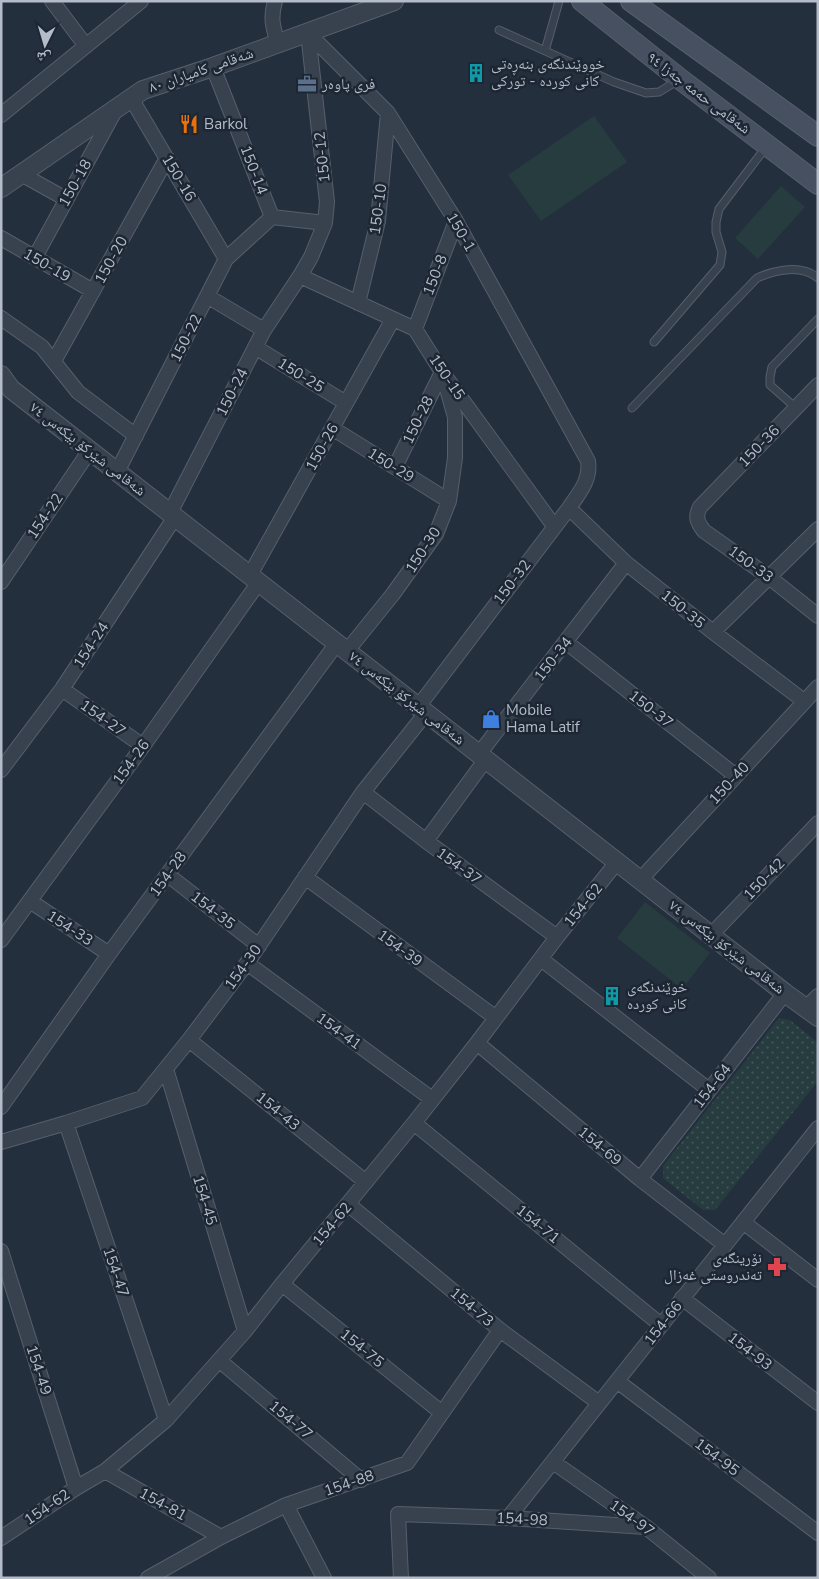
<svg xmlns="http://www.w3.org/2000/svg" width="819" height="1579" viewBox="0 0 819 1579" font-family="'Nunito Sans','Noto Naskh Arabic',sans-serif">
	<defs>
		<pattern id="park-dots" width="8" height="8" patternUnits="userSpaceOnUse" patternTransform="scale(1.25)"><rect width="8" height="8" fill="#263c3f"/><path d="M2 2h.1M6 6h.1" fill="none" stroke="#435659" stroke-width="1.8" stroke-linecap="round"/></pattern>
	</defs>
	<rect width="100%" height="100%" fill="#242f3e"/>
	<path fill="#263c3f" d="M594 116 627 162 541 221 508 175Z
		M781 186 805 207 758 259 735 238Z
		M645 902 710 953 682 989 617 938Z"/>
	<path fill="url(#park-dots)" d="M779 1018 790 1020 818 1043V1081L715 1210H703L663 1178V1166Z"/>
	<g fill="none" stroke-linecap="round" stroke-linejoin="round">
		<g stroke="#565f6c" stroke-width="9">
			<path id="service" d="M499 30 614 82 646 93 659 92 677 81
				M545 51 559 1
				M654 342 720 265 722 252 716 232V222L719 209 766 147
				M632 408 757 278C775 270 801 264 818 278
				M796 408 770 385V377L772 367 818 319"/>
		</g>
		<g stroke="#565f6c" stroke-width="16">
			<path id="minor" d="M52 1 86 46
				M275 1C270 19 273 27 278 44
				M308 33 388 113 456 221 588 461C591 480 579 493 569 508L418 707
				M213 67 272 217
				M131 98 226 259
				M1 115 141 1
				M21 174 66 199
				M272 217 325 223
				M1 238 93 291
				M35 257 116 109
				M300 276 415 329 442 372 554 526
				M207 296 264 330
				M358 303 378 221 388 113
				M1 318 42 347 78 392 136 436
				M415 329 456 221
				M255 347 346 403
				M54 361 167 158
				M818 385 700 507C695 517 697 522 704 531L769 577 818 616
				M332 428 449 501
				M395 467 442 372
				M117 472 226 259 272 217
				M569 508 626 563 713 632 804 701
				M170 513 264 330 300 276 311 257 325 223 327 202 308 33
				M250 575 393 319
				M1 582 90 450
				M713 632 818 529
				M566 642 736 776
				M347 651 393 594 436 534 449 501 455 458V417L445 382
				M62 689 143 746
				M479 754 626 563
				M1 770 62 689 175 517
				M363 792 426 841 557 937
				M426 841 486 759
				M168 875 259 946
				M305 877 496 1018
				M640 880 818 687
				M30 901 109 954
				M711 935 818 823
				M1 940 143 746 259 582
				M541 959 709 1090
				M247 963 432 1099
				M805 1009 818 996
				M189 1040 366 1182
				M477 1043 640 1179 725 1245
				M166 1069 245 1331
				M1 1107 109 954 337 643
				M66 1123 166 1420
				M414 1123 661 1325
				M1 1142 66 1123 142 1098 189 1040 247 963 363 792 426 713
				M640 1179 785 993
				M348 1204 500 1330 599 1403
				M743 1222 818 1280
				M1 1251 76 1488
				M282 1284 442 1413
				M682 1298 818 1403
				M220 1361 361 1480
				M617 1381 818 1533
				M553 1462 646 1527 709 1578
				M105 1471 221 1537
				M286 1505 324 1578
				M508 1518 818 1128
				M1 1538 76 1488 105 1471 166 1420 245 1331 282 1284 414 1123 477 1043 557 937 617 862
				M148 1578 221 1537 286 1505 407 1463 500 1330
				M401 1578 398 1514 508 1518 646 1527"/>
		</g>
		<g stroke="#565f6c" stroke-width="20">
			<path id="tertiary" d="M1 188 143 90 213 67 394 1
				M1 375 11 389 785 993 818 1017"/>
		</g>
		<g stroke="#565f6c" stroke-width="22">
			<path id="secondary" d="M582 1 680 79 818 184
				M631 1 818 136"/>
		</g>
		<use href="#service" stroke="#38414e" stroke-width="7"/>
		<use href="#minor" stroke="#38414e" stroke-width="14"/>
		<use href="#tertiary" stroke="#38414e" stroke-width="18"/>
		<use href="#secondary" stroke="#465061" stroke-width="20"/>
	</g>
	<defs>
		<g id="building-bare" transform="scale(1.5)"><path d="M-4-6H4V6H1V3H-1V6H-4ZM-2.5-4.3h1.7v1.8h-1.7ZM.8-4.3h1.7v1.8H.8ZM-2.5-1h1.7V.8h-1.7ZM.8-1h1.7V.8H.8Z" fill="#0f9aa8" stroke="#1d2633" stroke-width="2.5" paint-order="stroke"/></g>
		<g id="office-bare" transform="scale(1.5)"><path d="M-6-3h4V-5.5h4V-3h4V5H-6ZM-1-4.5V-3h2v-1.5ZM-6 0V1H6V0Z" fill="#5c6f8a" stroke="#1d2633" stroke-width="2.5" paint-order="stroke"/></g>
		<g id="restaurant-bare" transform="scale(1.5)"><path d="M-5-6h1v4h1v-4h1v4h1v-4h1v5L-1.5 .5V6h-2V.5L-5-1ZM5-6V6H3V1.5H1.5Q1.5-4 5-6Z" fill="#e8710a" stroke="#1d2633" stroke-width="2.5" paint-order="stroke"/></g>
		<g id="shop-bare" transform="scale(1.5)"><path d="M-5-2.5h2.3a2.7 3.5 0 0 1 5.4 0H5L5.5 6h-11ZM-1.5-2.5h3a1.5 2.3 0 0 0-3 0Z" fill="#3f7fe0" stroke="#1d2633" stroke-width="2.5" paint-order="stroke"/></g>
		<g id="pharmacy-bare" transform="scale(1.5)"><path d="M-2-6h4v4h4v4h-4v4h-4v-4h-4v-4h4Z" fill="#e0444e" stroke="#1d2633" stroke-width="2.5" paint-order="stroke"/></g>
	</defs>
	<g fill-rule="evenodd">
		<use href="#building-bare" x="476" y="73"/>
		<use href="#office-bare" x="307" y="84"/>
		<use href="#restaurant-bare" x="189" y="124"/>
		<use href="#shop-bare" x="491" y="719"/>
		<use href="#building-bare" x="612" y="996"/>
		<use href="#pharmacy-bare" x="777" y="1267"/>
	</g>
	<g text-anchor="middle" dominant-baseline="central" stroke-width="5" stroke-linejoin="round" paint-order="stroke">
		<g font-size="15" fill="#b4bcc9" stroke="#1d2633" text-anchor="start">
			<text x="491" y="64">خووێندنگەی بنەڕەتی<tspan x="491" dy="17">کانی کوردە - تورکی</tspan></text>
			<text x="322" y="84">فری پاوەر</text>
			<text x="204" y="124">Barkol</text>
			<text x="506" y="710">Mobile<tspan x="506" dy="17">Hama Latif</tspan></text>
			<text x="627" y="987">خوێندنگەی<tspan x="627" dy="17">کانی کوردە</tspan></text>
			<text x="762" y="1258" text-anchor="end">نۆرینگەی<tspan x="762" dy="17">تەندروستی غەزال</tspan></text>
		</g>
		<g font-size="15" fill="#b4bcc9" stroke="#1d2633">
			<text transform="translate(201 70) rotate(-19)">شەقامی کامیاران ٨٠</text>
			<text transform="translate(699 93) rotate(37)">شەقامی حەمە جەزا ٩٤</text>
			<text transform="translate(322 157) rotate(-96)">150-12</text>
			<text transform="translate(254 170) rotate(69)">150-14</text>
			<text transform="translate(179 178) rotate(59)">150-16</text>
			<text transform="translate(75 183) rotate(-61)">150-18</text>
			<text transform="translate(378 209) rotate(-82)">150-10</text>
			<text transform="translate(461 232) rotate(60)">150-1</text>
			<text transform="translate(111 260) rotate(-61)">150-20</text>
			<text transform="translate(47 265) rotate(30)">150-19</text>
			<text transform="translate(435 275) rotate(-69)">150-8</text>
			<text transform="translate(186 338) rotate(-63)">150-22</text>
			<text transform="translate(301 375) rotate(32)">150-25</text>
			<text transform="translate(447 377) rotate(56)">150-15</text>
			<text transform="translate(232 392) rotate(-63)">150-24</text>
			<text transform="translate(418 420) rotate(-64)">150-28</text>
			<text transform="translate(759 446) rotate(-46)">150-36</text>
			<text transform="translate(322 447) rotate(-61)">150-26</text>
			<text transform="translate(88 449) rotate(38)">شەقامی شێرکۆ بێکەس ٧٤</text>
			<text transform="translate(391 465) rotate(32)">150-29</text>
			<text transform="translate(45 516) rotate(-56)">154-22</text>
			<text transform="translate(423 550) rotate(-57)">150-30</text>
			<text transform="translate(751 564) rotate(36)">150-33</text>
			<text transform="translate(512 582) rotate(-53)">150-32</text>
			<text transform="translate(683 609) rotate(39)">150-35</text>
			<text transform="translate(91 645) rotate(-57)">154-24</text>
			<text transform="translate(553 659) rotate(-52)">150-34</text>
			<text transform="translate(407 698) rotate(38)">شەقامی شێرکۆ بێکەس ٧٤</text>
			<text transform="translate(651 709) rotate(38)">150-37</text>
			<text transform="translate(103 718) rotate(35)">154-27</text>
			<text transform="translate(131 762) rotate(-54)">154-26</text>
			<text transform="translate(729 783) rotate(-47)">150-40</text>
			<text transform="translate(459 866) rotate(36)">154-37</text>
			<text transform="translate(168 874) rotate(-54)">154-28</text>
			<text transform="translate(764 879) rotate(-46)">150-42</text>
			<text transform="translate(583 905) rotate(-51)">154-62</text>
			<text transform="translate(213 910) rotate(38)">154-35</text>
			<text transform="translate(70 928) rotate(33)">154-33</text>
			<text transform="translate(727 947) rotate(38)">شەقامی شێرکۆ بێکەس ٧٤</text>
			<text transform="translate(400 948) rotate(36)">154-39</text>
			<text transform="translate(243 967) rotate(-54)">154-30</text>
			<text transform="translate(339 1031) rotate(36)">154-41</text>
			<text transform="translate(712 1086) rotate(-52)">154-64</text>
			<text transform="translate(278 1111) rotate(39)">154-43</text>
			<text transform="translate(600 1146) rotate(40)">154-69</text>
			<text transform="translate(205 1200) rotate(73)">154-45</text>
			<text transform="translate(332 1224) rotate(-50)">154-62</text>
			<text transform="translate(538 1224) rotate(39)">154-71</text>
			<text transform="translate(116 1272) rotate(71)">154-47</text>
			<text transform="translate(472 1307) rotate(40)">154-73</text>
			<text transform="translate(663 1323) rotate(-52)">154-66</text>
			<text transform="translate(362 1348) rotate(39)">154-75</text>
			<text transform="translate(750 1351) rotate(38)">154-93</text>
			<text transform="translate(39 1370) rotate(72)">154-49</text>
			<text transform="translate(291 1420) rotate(40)">154-77</text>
			<text transform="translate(717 1457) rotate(37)">154-95</text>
			<text transform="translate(349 1483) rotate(-19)">154-88</text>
			<text transform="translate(163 1504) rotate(29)">154-81</text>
			<text transform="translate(47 1507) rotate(-34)">154-62</text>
			<text transform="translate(632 1518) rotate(36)">154-97</text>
			<text transform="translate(522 1519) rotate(3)">154-98</text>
		</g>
	</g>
	<rect width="819" height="1579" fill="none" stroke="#b4bcc9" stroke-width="5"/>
	<g transform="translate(45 45) rotate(185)" stroke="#1d2633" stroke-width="4" paint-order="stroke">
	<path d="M0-4L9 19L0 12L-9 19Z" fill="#b4bcc9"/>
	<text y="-8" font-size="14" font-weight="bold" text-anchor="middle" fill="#b4bcc9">ش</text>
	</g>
</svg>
